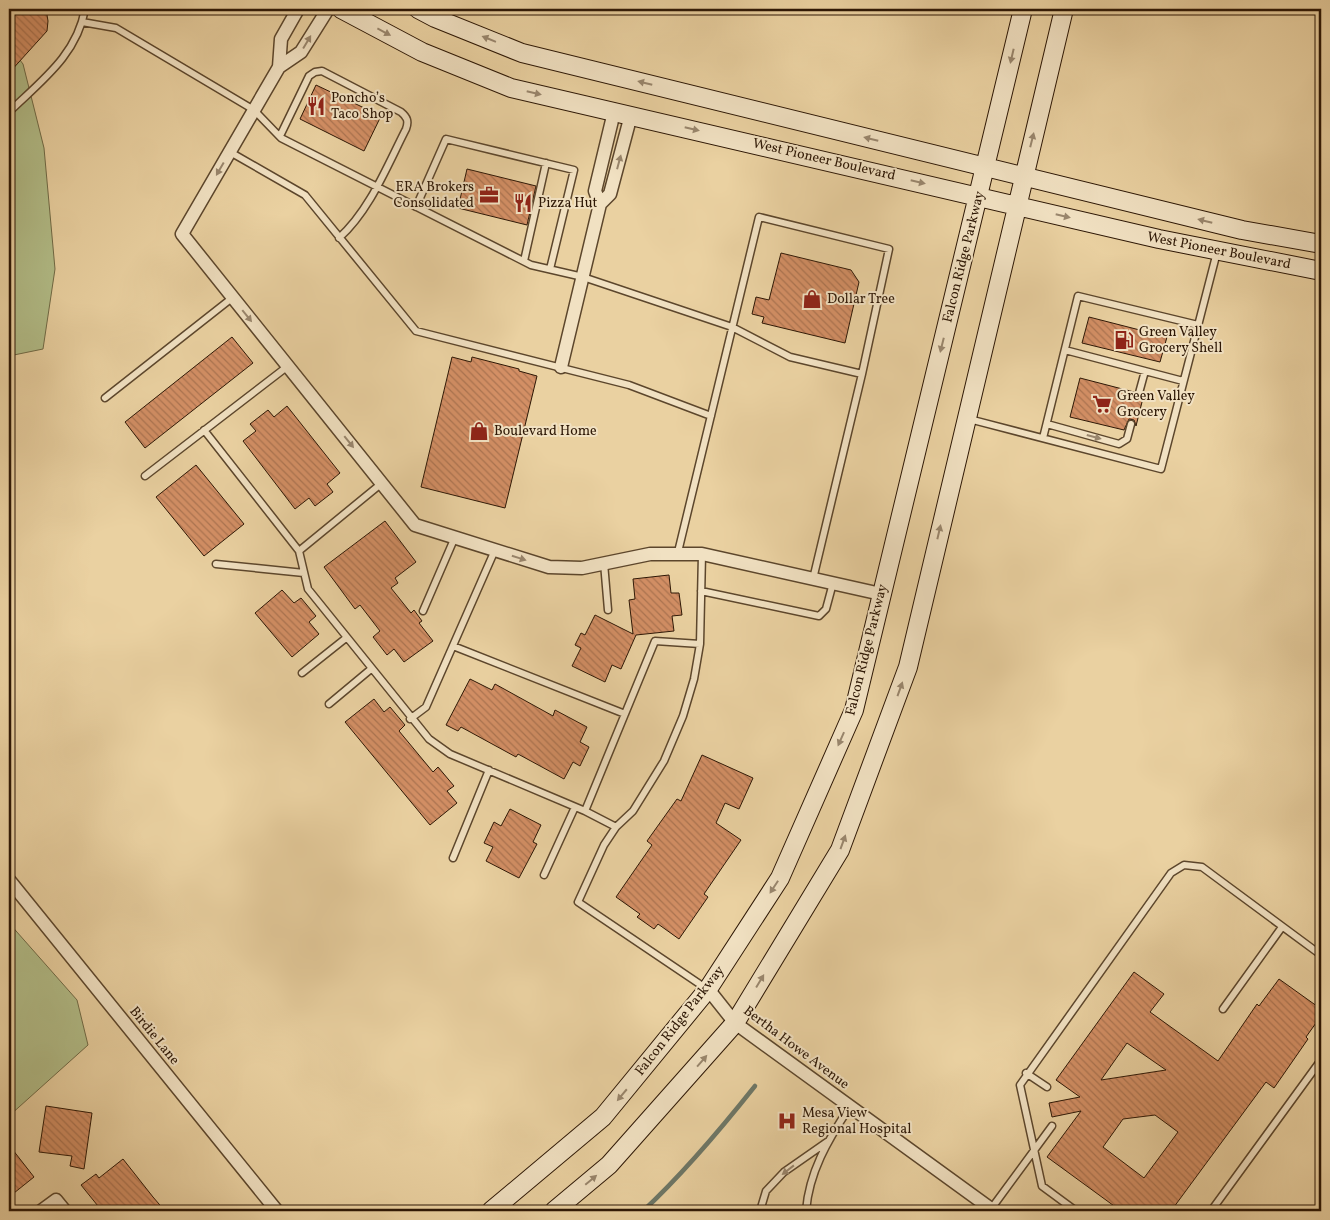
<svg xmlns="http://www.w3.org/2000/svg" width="1330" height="1220" viewBox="0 0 1330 1220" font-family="Vollkorn,serif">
	<defs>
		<pattern id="building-back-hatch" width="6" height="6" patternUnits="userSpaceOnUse" patternTransform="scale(1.25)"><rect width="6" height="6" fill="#d38f65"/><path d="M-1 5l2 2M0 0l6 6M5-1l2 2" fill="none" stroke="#ac7451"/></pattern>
	</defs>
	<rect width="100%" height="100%" fill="#ead1a1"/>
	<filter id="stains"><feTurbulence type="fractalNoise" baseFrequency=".004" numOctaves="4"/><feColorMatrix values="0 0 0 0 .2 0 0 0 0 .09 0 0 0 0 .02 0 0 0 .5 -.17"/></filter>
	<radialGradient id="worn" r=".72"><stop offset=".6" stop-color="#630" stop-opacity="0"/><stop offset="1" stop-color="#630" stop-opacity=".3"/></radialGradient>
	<path fill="#b2bd88" stroke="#706a46" d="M9 46 23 64 44 148 55 269 43 349 9 356Z
		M9 923 77 1000 88 1045 9 1116Z"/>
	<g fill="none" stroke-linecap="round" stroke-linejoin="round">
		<path stroke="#6d7767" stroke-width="4.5" d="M643 1211C684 1173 720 1130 755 1086"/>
	</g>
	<path fill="url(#building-back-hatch)" stroke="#2d1705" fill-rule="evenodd" d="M9 9H46L48 21 47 31 9 73Z
		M316 85 381 116 364 151 300 119Z
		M467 169 536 186 527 225 458 208Z
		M781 253 851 270 859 282 845 343 762 323 764 317 752 314 756 297 769 300Z
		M1089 317 1167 337 1160 362 1082 343Z
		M232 337 253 363 145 448 125 422Z
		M452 357 471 362 472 357 519 369V371L537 376 505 508 421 487Z
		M1080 378 1134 392 1138 398 1144 394 1136 426 1134 420 1129 419 1124 430 1070 417Z
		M287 406 340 473 327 484 333 492 315 506 309 498 295 509 243 441 256 431 250 424 268 410 274 417Z
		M196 465 244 524 204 556 156 497Z
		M385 521 416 562 395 578 398 583 391 588 411 613 414 610 422 621 419 623 433 641 404 662 394 649 387 655 373 637 380 631 360 605 355 609 324 567Z
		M669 575 671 593H679L682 615 672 616 674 631 636 635 621 669 612 665 605 682 572 666 581 648 575 645 581 633 585 635 595 615 633 634 629 600 635 599 633 579Z
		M282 590 294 603 301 598 316 616 309 622 319 634 292 657 255 613Z
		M470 679 492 690 495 684 553 716 555 710 587 727 580 742 589 747 580 766 573 762 564 779 518 754 516 757 461 727 458 731 446 725Z
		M374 699 384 712 390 707 405 725 399 731 433 772 438 767 454 786 447 791 457 803 430 825 345 722Z
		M702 755 753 778 739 809 725 803 716 823 741 840 704 894 708 897 679 939 658 924 654 929 637 917 640 914 616 897 652 845 647 841 677 799 681 801Z
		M510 809 541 825 533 842 537 844 519 878 486 861 493 847 484 843 494 822 501 826Z
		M1134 972 1164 994 1150 1012 1218 1061 1257 1004 1259 1006 1279 979 1321 1009V1016L1306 1037 1308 1039 1274 1088 1266 1082 1171 1211H1121L1047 1157 1081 1111 1052 1117 1049 1103 1080 1097 1056 1080ZM1127 1043 1166 1070 1101 1080ZM1155 1115 1178 1132 1144 1178 1103 1147 1123 1119Z
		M46 1106 92 1113 84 1169 70 1166 72 1156 39 1152Z
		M9 1145 34 1177 9 1197Z
		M123 1159 153 1197 165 1211H102L81 1185 96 1174 99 1178Z"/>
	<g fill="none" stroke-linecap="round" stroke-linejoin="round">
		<g stroke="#5c462c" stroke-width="9">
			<path id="lane" d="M82 22 116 28 254 110 281 138 531 265 583 277 732 327 790 357 862 374
				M9 112C41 81 77 55 85 9
				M280 136 309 76 315 72 322 71 401 112C407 117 409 121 406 129 387 166 370 210 339 238
				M230 152 305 195 416 331 629 385 711 416
				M416 207 446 139 574 170 550 269
				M524 261 546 163
				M1065 350 1183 381
				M1139 393 1145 371
				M105 398 232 298
				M969 419 1161 469 1217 252
				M1047 424 1119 444 1127 439 1131 424
				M204 430 299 551 308 589 429 739 450 754 585 811 616 827
				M1043 438 1078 296 1198 325
				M145 476 288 366
				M299 551 382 483
				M678 552 759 217 889 249 862 374 813 579
				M702 554 700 644 694 679 683 716 664 761 633 811 616 827 604 845 578 902 707 989
				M604 563 608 610
				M216 564 304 573
				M701 591 819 616 826 609 833 583
				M423 611 455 537
				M453 646 625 714
				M302 673 346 638
				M329 704 371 669
				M410 719 426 707 495 550
				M585 811 655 641 700 644
				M453 858 489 770
				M544 875 575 807
				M1223 1009 1282 927
				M1026 1073 1047 1087
				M991 1209 1052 1126
				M760 1211 766 1191 784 1172 827 1142
				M806 1211C809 1172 828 1140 849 1108
				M1076 1211 1042 1186 1020 1085 1171 873 1184 865 1202 867 1321 955
				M1211 1211 1321 1060"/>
		</g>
		<g stroke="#5c462c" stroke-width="15">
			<path id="street" d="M298 9 281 39 279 67 182 234 415 525 549 567 582 568 650 554H702L881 594
				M279 67 301 52 328 9
				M600 204 595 191 614 112
				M561 367 600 204 610 194 631 115
				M9 880 277 1211
				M708 989 735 1023 994 1211
				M41 1211 56 1200 65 1211"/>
		</g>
		<g stroke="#2d1705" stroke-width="20">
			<path id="secondary" d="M341 9 422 52 511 88 1159 239 1321 271
				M418 9 435 18 522 53 1242 230 1321 244
				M491 1211 603 1117 708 989 780 878 854 710 1023 9
				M554 1211 609 1165 735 1023 840 850 908 667 1064 9"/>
		</g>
		<use href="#lane" stroke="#f1e1c2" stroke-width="6"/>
		<use href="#street" stroke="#f1e1c2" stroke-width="12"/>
		<use href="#secondary" stroke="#f1e1c2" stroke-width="18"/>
	</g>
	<defs><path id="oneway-solid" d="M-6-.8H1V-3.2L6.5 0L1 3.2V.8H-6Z" transform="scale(1.25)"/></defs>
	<g fill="#99866d">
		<use href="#oneway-solid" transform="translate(384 32) rotate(28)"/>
		<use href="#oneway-solid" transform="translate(489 39) rotate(-158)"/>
		<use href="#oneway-solid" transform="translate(307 42) rotate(-59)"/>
		<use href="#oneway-solid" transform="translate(1012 56) rotate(103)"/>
		<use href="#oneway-solid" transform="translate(645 83) rotate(-166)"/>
		<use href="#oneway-solid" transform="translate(534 93) rotate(13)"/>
		<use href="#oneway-solid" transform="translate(692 129) rotate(13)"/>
		<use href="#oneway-solid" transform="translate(871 139) rotate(-166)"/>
		<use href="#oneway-solid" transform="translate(1032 140) rotate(-76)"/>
		<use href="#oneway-solid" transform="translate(619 162) rotate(-75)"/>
		<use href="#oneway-solid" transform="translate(220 169) rotate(120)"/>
		<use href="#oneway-solid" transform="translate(918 182) rotate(13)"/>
		<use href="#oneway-solid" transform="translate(1063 216) rotate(13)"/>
		<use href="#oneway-solid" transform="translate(1205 221) rotate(-166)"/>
		<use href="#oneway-solid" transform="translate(247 316) rotate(51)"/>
		<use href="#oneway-solid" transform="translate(942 345) rotate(104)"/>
		<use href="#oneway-solid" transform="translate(1094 437) rotate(15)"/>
		<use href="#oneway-solid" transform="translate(349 442) rotate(51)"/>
		<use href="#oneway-solid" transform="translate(939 532) rotate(-77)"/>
		<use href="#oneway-solid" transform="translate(519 558) rotate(18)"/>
		<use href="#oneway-solid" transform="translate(900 689) rotate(-70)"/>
		<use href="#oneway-solid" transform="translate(841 739) rotate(114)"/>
		<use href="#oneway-solid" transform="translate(843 842) rotate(-70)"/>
		<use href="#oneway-solid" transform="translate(774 887) rotate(123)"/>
		<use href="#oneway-solid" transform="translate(760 981) rotate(-59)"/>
		<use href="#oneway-solid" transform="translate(702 1061) rotate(-49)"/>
		<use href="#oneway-solid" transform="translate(622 1095) rotate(130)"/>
		<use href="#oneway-solid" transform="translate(788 1170) rotate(142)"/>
		<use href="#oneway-solid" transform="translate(591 1180) rotate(-40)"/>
	</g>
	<defs>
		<g id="restaurant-bare" transform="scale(1.5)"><path d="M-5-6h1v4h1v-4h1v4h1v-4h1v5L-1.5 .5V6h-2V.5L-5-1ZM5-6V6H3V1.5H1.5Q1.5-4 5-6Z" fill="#8f2418" stroke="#f1e1c2" stroke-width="2.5" paint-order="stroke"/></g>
		<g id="office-bare" transform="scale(1.5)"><path d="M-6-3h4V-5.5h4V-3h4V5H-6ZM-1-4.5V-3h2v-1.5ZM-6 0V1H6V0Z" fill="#8f2418" stroke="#f1e1c2" stroke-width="2.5" paint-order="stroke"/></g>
		<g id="shop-bare" transform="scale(1.5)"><path d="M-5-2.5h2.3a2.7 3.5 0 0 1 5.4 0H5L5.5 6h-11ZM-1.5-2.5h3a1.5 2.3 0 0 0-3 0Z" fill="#8f2418" stroke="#f1e1c2" stroke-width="2.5" paint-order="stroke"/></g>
		<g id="fuel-bare" transform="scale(1.5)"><path d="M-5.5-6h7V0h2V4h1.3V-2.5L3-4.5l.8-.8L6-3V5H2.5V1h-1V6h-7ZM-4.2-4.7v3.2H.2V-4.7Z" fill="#8f2418" stroke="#f1e1c2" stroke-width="2.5" paint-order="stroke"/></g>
		<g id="supermarket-bare" transform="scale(1.5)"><path d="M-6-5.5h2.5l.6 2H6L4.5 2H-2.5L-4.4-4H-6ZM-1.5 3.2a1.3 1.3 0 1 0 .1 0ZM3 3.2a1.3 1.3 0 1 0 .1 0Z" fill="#8f2418" stroke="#f1e1c2" stroke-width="2.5" paint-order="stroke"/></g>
		<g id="hospital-bare" transform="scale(1.5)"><path d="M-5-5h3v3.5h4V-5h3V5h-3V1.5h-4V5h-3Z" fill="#8f2418" stroke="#f1e1c2" stroke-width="2.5" paint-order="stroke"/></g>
	</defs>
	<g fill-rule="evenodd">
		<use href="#restaurant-bare" x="316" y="106"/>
		<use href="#office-bare" x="489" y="195"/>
		<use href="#restaurant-bare" x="523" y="203"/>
		<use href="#shop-bare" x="812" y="299"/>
		<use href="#fuel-bare" x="1124" y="340"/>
		<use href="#supermarket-bare" x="1102" y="404"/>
		<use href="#shop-bare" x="479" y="431"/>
		<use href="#hospital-bare" x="787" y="1121"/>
	</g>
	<g text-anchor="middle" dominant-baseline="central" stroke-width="4" stroke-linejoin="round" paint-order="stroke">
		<g font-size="14" fill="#2d1705" stroke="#f1e1c2" text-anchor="start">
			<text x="331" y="98">Poncho’s<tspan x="331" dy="16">Taco Shop</tspan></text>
			<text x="474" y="187" text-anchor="end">ERA Brokers<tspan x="474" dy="16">Consolidated</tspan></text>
			<text x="538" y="203">Pizza Hut</text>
			<text x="827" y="299">Dollar Tree</text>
			<text x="1139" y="332">Green Valley<tspan x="1139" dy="16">Grocery Shell</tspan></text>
			<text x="1117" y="396">Green Valley<tspan x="1117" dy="16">Grocery</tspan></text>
			<text x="494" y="431">Boulevard Home</text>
			<text x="802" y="1113">Mesa View<tspan x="802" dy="16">Regional Hospital</tspan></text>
		</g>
		<g font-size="14" fill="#2d1705" stroke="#f1e1c2">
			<text transform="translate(824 160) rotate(13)">West Pioneer Boulevard</text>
			<text transform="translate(1219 251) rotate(11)">West Pioneer Boulevard</text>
			<text transform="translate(964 257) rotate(-76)">Falcon Ridge Parkway</text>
			<text transform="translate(867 650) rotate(-76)">Falcon Ridge Parkway</text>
			<text transform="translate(680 1021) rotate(-52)">Falcon Ridge Parkway</text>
			<text transform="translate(154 1036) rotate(51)">Birdie Lane</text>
			<text transform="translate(796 1048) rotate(37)">Bertha Howe Avenue</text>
		</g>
	</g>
	<rect width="1330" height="1220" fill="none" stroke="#ead1a1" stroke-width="30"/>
	<rect x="10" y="10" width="1310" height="1200" fill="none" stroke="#2d1705" stroke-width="2.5"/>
	<rect x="15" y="15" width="1300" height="1190" fill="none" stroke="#2d1705"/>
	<rect width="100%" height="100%" filter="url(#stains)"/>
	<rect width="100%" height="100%" fill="url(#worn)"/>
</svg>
